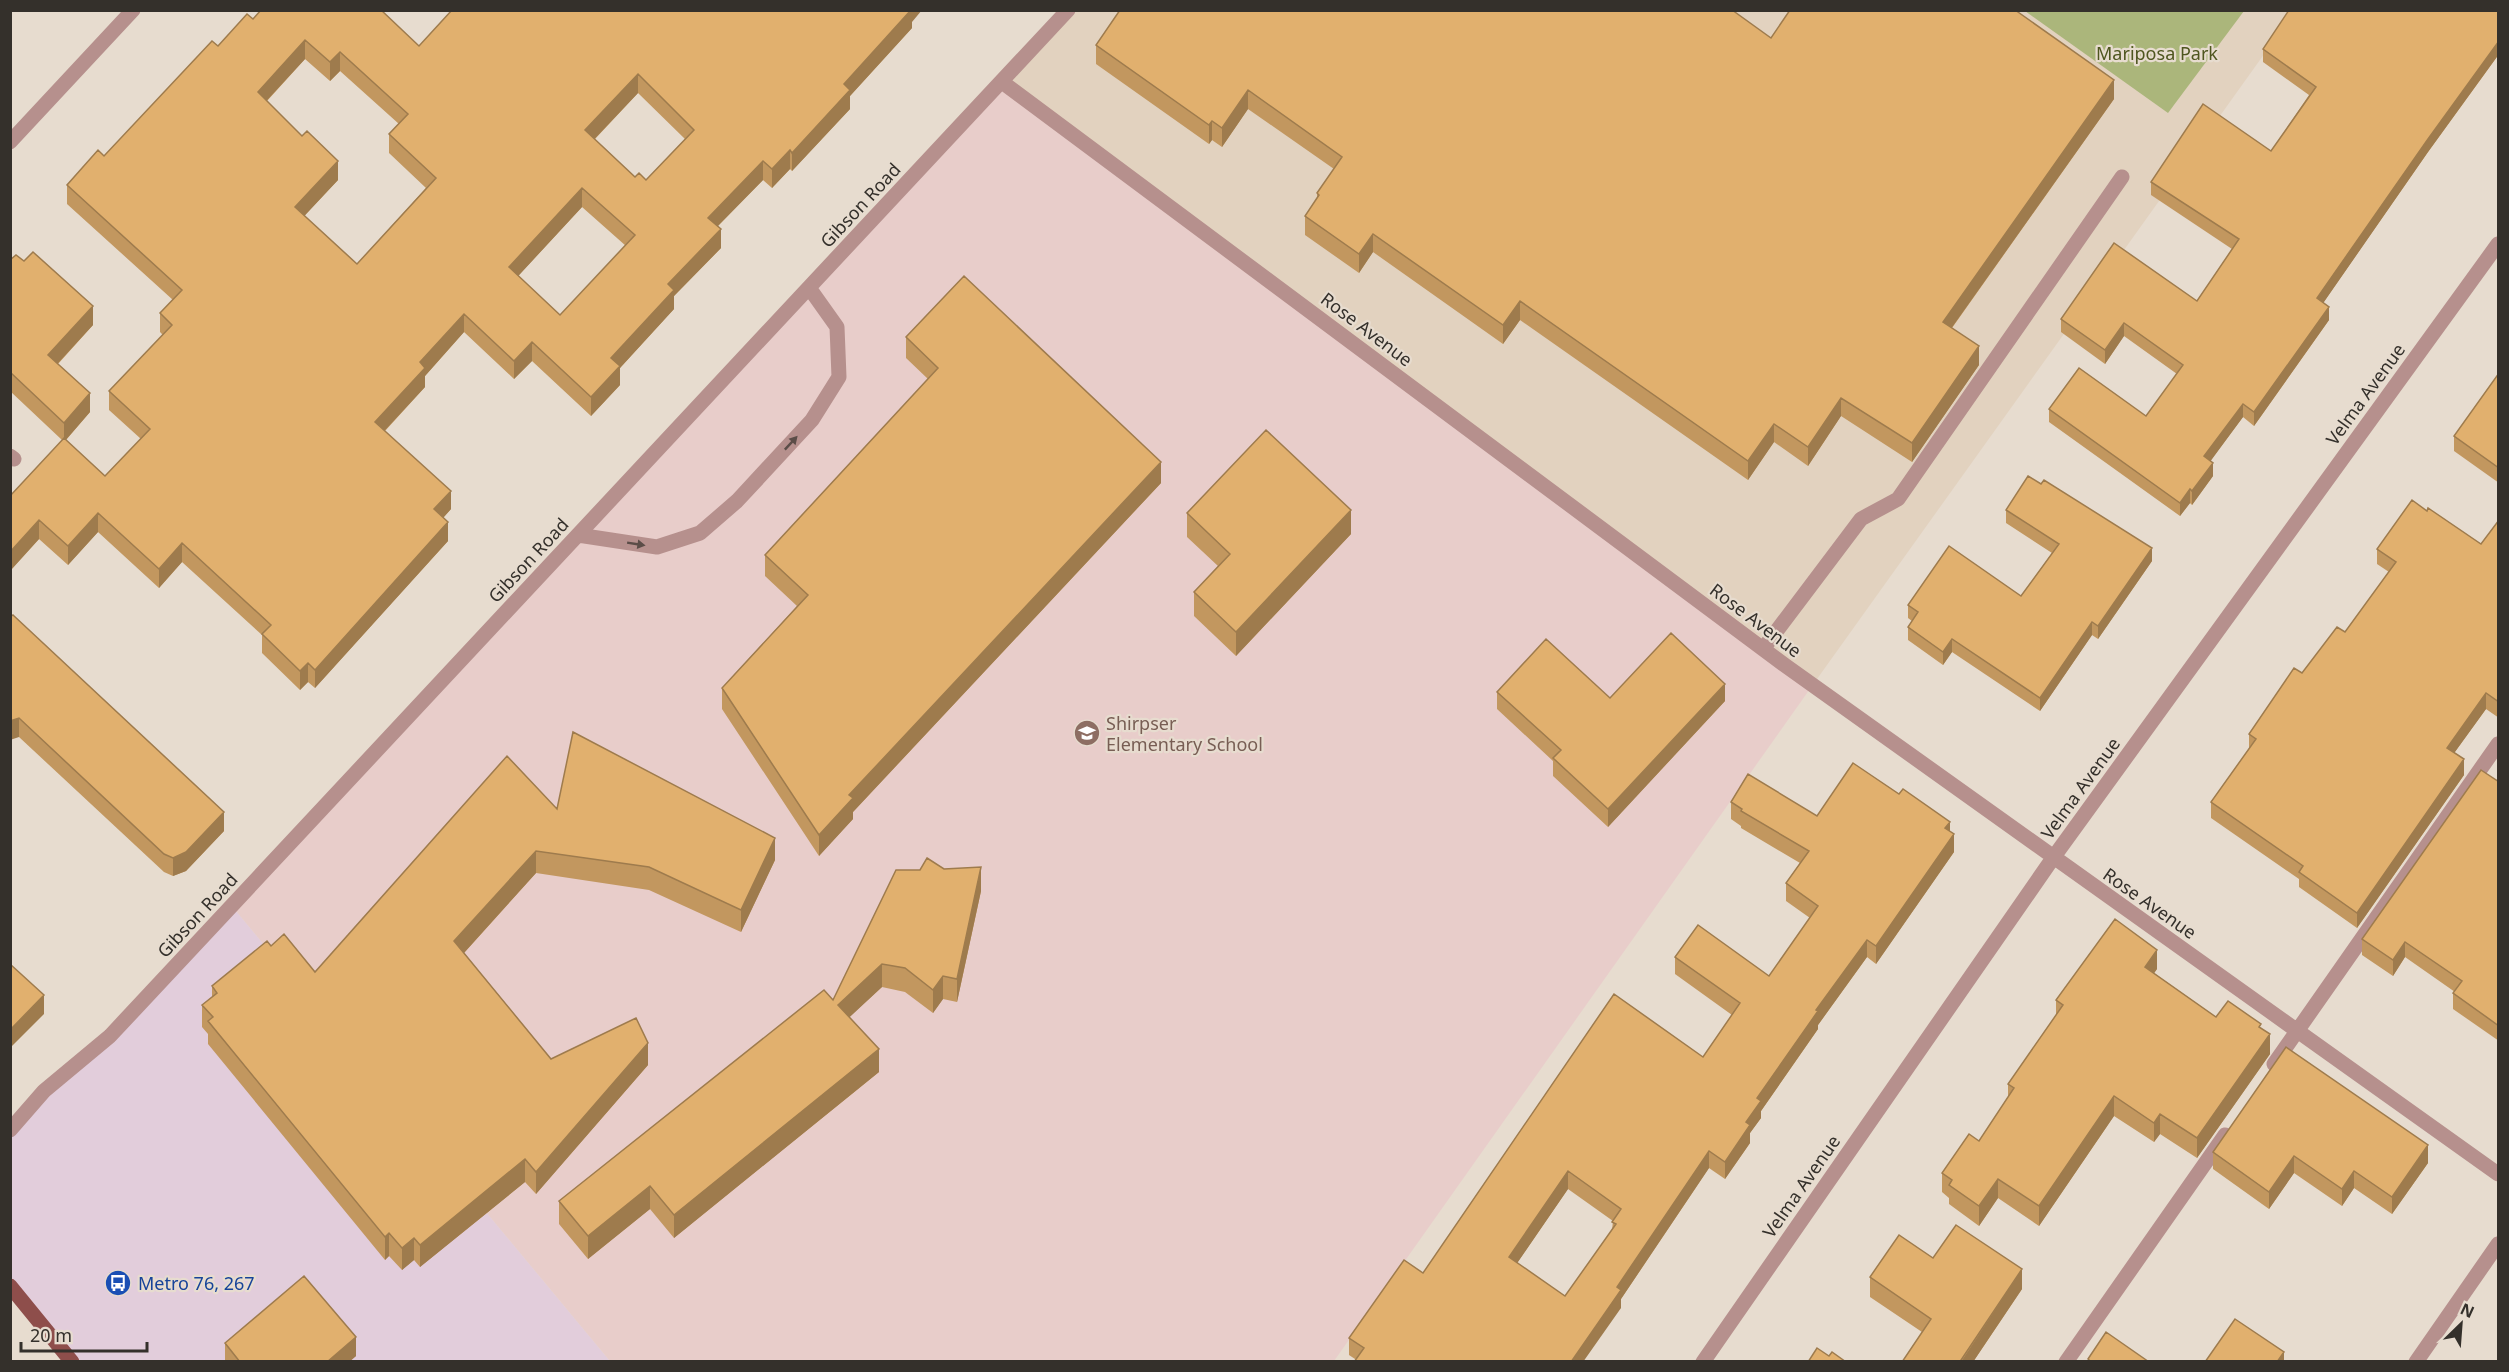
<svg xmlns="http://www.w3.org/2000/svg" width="2509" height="1372" viewBox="0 0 2509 1372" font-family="'Noto Sans',sans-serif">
	<rect width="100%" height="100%" fill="#e7dccf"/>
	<path fill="#e2cddb" d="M232 906 610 1361H72L11 1286V1130Z"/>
	<path fill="#e2d2bf" d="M1068 11H2295L1812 686 1002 82Z"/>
	<path fill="#e8cdca" d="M1002 82 1812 686 1334 1361H610L232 906Z"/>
	<path fill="#abb67b" d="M2025 11H2244L2168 113Z"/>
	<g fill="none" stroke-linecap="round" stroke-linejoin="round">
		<path stroke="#b6908d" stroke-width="15" d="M1002 82 1786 666 2498 1174
			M10 142 133 10
			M10 456 14 459
			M578 535 657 547 700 533 737 501 812 420 839 377 837 327 810 289
			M1763 649 1861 519 1898 499 2122 177
			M2274 1064 2498 744
			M10 1130 44 1091 110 1036 1068 10
			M1703 1362 2053 858 2498 244
			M2066 1362 2225 1135
			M2416 1362 2498 1244"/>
		<path stroke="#8e4e4b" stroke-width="15" d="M10 1286 72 1362"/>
	</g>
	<path fill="#c2975f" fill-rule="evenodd" d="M2499 10V54L2428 152 2323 303 2329 320 2254 426 2243 417 2210 461 2213 476 2192 505 2190 503 2180 516 2049 422V409L2146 416 2177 374 2124 336 2105 364 2061 332V319L2197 301 2232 249 2151 195V182L2271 151 2309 95 2263 62V49Z
		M253 19 419 46 912 22V28L850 96V109L792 171 790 169 772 188 763 180 718 226 721 248 674 296V309L620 368V385L591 416 532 361 514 379 464 332 425 376V387L385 431 451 509 443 518 448 541 315 688 308 682 300 690 262 653V635L182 562 159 588 98 532 68 565 39 539 10 571 62 440 10 391V260L93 325 58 364 90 412 66 440 105 476 141 439 109 410V391L163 335 160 332V313L173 300 67 204V185L104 156 218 46ZM305 59 330 81 340 71 399 124 389 134V153L426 188 357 264 304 216 338 180 267 101ZM638 93 685 139 646 180 635 177 595 139ZM582 207 626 246 560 315 518 276Z
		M1771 38 2114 99 1952 328 1979 365 1912 462 1841 416 1808 466 1774 442 1748 480 1520 320 1503 344 1373 252 1359 273 1305 235V216L1317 199V193L1334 169 1248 109 1222 147 1212 140 1209 144 1096 64V45Z
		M906 337 1161 483 853 812V819L819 856 722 709V688L797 606 765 576V555L928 379 906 358Z
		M2499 373V483L2454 451V436Z
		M2006 510 2152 561 2098 639 2092 635 2040 711 1952 652 1943 665 1908 640V627L1912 621 1908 618V605L2021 596 2052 553 2006 523Z
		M2427 511 2481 544 2499 520V718L2486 709 2454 753 2464 775 2357 928 2299 887V879L2211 818V802L2249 749V734L2302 673 2345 632 2389 572 2377 564V549Z
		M1187 513 1351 534 1236 656 1194 616V592L1218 566 1187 537Z
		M10 617 224 831 186 871 173 876 164 872 19 737Z
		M1497 692 1610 698 1725 701 1608 827 1553 776V761L1497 709Z
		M2499 782V1041L2453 1009V993L2455 992 2405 957 2393 976 2362 955V939Z
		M1731 802 1817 816 1950 832 1954 852 1876 964 1867 957 1818 1025V1029L1761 1111V1118L1750 1133V1143L1725 1179 1709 1168 1621 1299V1308L1355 1359 1349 1355V1338L1423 1273 1703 1057 1732 1015 1675 974V957L1769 976 1810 918 1786 901V883L1800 863 1741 828V826L1731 819ZM1568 1189 1613 1221 1612 1230 1565 1296 1517 1263Z
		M557 809 775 860 741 932 649 890 536 873 464 953 551 1059 648 1065 536 1194 525 1182 420 1267 414 1260 402 1270 389 1256 385 1260 208 1044V1034L202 1027V1005L212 997V986L271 946 315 972Z
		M944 869 981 891 957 1002 943 999 933 1013 905 992 882 987 849 1017 879 1072 674 1238 650 1209 588 1259 559 1224V1201L833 1000Z
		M2157 969 2154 973 2216 1017 2261 1028 2270 1054 2197 1158 2160 1134 2154 1142 2114 1116 2039 1226 1998 1198 1979 1226 1949 1204V1198L1942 1192V1173L1979 1141 2008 1097V1084L2056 1015V1000Z
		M2213 1152 2428 1163 2392 1214 2354 1188 2342 1206 2294 1173 2269 1209 2213 1169Z
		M1933 1258 2022 1289 1973 1362H1902L1922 1332 1870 1297V1277Z
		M225 1343 356 1356 349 1362H225Z"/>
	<path fill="#9e7b4d" d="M909 10H922L912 22V28L850 96V109L792 171V153L844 84Z
		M305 40V59L258 110V92Z
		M2499 41V54L2428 152 2317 312V298L2428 139Z
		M340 52V71L330 81V62Z
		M638 74V93L585 149V130Z
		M2114 80V99L1943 340V322Z
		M1248 90V109L1222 147V128Z
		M1212 121V140L1209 144V125Z
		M790 150V169L772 188V169Z
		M338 161V180L295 226V207Z
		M763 161V180L708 236V218Z
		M582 188V207L509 286V267Z
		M721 229V248L674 296V309L620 368V385L591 416V397L611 358 668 284Z
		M1373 234V252L1359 273V254Z
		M1520 301V320L1503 344V325Z
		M93 306V325L48 374V355Z
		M2329 307V320L2254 426V412Z
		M464 314V332L425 376V387L375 441V422L420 362Z
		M2124 323V336L2105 364V350Z
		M532 342V361L514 379V361Z
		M1979 346V365L1912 462V443Z
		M90 393V412L64 442V423Z
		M1841 398V416L1808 466V447Z
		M2243 404V417L2204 470V456Z
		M1774 424V442L1748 480V461Z
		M1161 462V483L853 812V819L819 856V835L849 795Z
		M2213 463V476L2192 505V491Z
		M2190 489V503L2180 516V503Z
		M451 491V509L434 528V509Z
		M1351 510V534L1236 656V632Z
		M98 513V532L68 565V546Z
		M39 520V539L10 571V552Z
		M448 522V541L315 688V670Z
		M182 543V562L159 588V569Z
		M2152 548V561L2098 639V626Z
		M2092 622V635L2040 711V698Z
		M1952 639V652L1943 665V652Z
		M308 663V682L300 690V671Z
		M1725 684V701L1608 827V809Z
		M2486 693V709L2447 763V748Z
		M19 718V737L10 740V721Z
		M2464 759V775L2357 928V913Z
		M224 812V831L186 871 173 876V858Z
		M1950 822V839L1945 828Z
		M1954 834V852L1876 964V946Z
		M775 838V860L741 932V910Z
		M536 851V873L454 964V941Z
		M981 867V891L957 1002V979Z
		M1867 940V957L1818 1025V1029L1761 1111V1118L1750 1133V1143L1725 1179V1162L1757 1098 1816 1010Z
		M2405 942V957L2393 976V960Z
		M2157 950V969L2145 986V967Z
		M882 964V987L838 1028V1005Z
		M943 976V999L933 1013V990Z
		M44 995V1014L10 1048V1030Z
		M2270 1034V1054L2197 1158V1138Z
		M648 1043V1065L536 1194V1172Z
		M879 1049V1072L674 1238V1215Z
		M2114 1096V1116L2039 1226V1206Z
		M2160 1114V1134L2154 1142V1123Z
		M2428 1145V1163L2392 1214V1197Z
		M1709 1151V1168L1621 1299V1308L1583 1362H1571L1617 1287Z
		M2294 1156V1173L2269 1209V1192Z
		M525 1159V1182L420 1267V1245Z
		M1568 1171V1189L1509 1275V1257Z
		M2354 1171V1188L2342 1206V1189Z
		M1998 1179V1198L1979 1226V1206Z
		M650 1186V1209L588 1259V1236Z
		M389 1233V1256L385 1260V1237Z
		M414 1238V1260L402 1270V1248Z
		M2022 1269V1289L1973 1362H1961Z
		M356 1337V1356L349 1362H327Z
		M2284 1352V1362H2277Z"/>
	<path fill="#e1b06e" stroke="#9e7b4d" stroke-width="1.5" fill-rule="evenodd" d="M261 10H381L419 46 452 10H911L844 84 850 90 792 153 790 150 772 169 763 161 708 218 721 229 668 284 674 290 611 358 620 366 591 397 532 342 514 361 464 314 420 362 425 368 375 422 451 491 434 509 448 522 315 670 308 663 300 671 262 634 271 625 182 543 159 569 98 513 68 546 39 520 10 552V496L64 438 105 476 150 429 109 391 172 325 160 313 182 290 67 185 98 150 104 156 212 41 218 46 247 14 253 19ZM305 40 330 62 340 52 408 114 389 134 436 178 357 264 295 207 338 161 307 131 302 136 258 92ZM638 74 694 130 646 180 639 173 635 177 585 130ZM582 188 635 235 560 315 509 267Z
		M1120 10H1732L1771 38 1790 10H2015L2114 80 1943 322 1979 346 1912 443 1841 398 1808 447 1774 424 1748 461 1520 301 1503 325 1373 234 1359 254 1305 216 1319 195 1317 193 1342 157 1248 90 1222 128 1212 121 1209 125 1096 45Z
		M2289 10H2499V41L2428 139 2317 298 2329 307 2254 412 2243 404 2204 456 2213 463 2192 491 2190 489 2180 503 2049 409 2079 368 2146 416 2183 365 2124 323 2105 350 2061 319 2114 243 2197 301 2239 239 2151 182 2203 104 2271 151 2316 87 2263 49Z
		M33 252 93 306 48 355 90 393 64 423 10 372V260L16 255 24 261Z
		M964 276 1161 462 849 795 853 798 819 835 722 688 808 595 765 555 938 368 906 337Z
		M2499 373V468L2454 436Z
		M1266 430 1351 510 1236 632 1194 592 1230 554 1187 513Z
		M2028 476 2041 484 2044 480 2152 548 2098 626 2092 622 2040 698 1952 639 1943 652 1908 627 1918 612 1908 605 1949 546 2021 596 2059 544 2006 510Z
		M2412 500 2427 511 2428 508 2481 544 2499 520V702L2486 693 2447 748 2464 759 2357 913 2299 872 2303 866 2211 802 2256 739 2249 734 2294 668 2302 673 2337 627 2345 632 2396 562 2377 549Z
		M13 615 224 812 186 852 173 858 164 854 19 718 10 721V617Z
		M1671 633 1725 684 1608 809 1553 758 1561 750 1497 692 1546 639 1610 698Z
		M573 732 775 838 741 910 649 867 536 851 454 941 551 1059 636 1018 648 1043 536 1172 525 1159 420 1245 414 1238 402 1248 389 1233 385 1237 208 1021 213 1017 202 1005 217 993 212 986 267 941 271 946 284 934 315 972 507 756 557 809Z
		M1853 763 1899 794 1903 789 1950 822 1945 828 1954 834 1876 946 1867 940 1816 1010 1818 1011 1757 1098 1761 1101 1746 1122 1750 1125 1725 1162 1709 1151 1617 1287 1621 1290 1571 1362H1354L1364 1348 1349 1338 1404 1260 1423 1273 1614 994 1703 1057 1740 1003 1675 957 1698 925 1769 976 1818 906 1786 883 1809 851 1741 811 1742 809 1731 802 1748 774 1817 816ZM1568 1171 1621 1209 1612 1222 1616 1224 1565 1296 1509 1257Z
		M2481 770 2499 782V1026L2453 993 2462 981 2405 942 2393 960 2362 939Z
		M927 858 944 869 981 867 957 979 943 976 933 990 905 968 882 964 838 1005 879 1049 674 1215 650 1186 588 1236 559 1201 824 990 833 1000 896 870H920Z
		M2115 919 2157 950 2145 967 2216 1017 2228 1001 2261 1024 2259 1027 2270 1034 2197 1138 2160 1114 2154 1123 2114 1096 2039 1206 1998 1179 1979 1206 1949 1185 1952 1180 1942 1173 1969 1134 1979 1141 2014 1088 2008 1084 2063 1005 2056 1000Z
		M10 964 44 995 10 1030Z
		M2286 1047 2428 1145 2392 1197 2354 1171 2342 1189 2294 1156 2269 1192 2213 1152Z
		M1956 1225 2022 1269 1961 1360 1962 1362H1902L1931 1319 1870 1277 1899 1235 1933 1258Z
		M304 1276 356 1337 327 1362H240L225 1343Z
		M2235 1319 2284 1352 2277 1362H2205Z
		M2106 1332 2149 1362H2091L2088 1359Z
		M1817 1348 1829 1356 1832 1352 1846 1362H1808Z"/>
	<defs><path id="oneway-solid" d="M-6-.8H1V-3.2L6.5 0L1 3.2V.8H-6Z" transform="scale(1.5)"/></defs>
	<g fill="#5b4d48">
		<use href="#oneway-solid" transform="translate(791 443) rotate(-47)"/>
		<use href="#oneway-solid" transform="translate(636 544) rotate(9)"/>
	</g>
	<defs>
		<g id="school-disc" transform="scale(1.35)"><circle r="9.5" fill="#8d6e63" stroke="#e7dccf"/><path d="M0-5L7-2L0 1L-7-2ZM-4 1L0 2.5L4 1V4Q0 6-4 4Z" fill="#fff"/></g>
		<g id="bus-disc" transform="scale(1.35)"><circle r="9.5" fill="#1a4fb4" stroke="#e7dccf"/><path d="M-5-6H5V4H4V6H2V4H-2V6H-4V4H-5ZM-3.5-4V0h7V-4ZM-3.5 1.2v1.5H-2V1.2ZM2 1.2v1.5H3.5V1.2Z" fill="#fff"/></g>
	</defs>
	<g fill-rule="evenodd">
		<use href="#school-disc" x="1087" y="733"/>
		<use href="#bus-disc" x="118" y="1283"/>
	</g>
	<g text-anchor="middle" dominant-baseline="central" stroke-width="4.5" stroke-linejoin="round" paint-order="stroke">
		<g font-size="18" fill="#4e561f" stroke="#e7dccf">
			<text x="2157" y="53">Mariposa Park</text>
		</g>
		<g font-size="18" fill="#34302b" stroke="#e7dccf">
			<text transform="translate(860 205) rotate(-47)">Gibson Road</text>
			<text transform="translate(1367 329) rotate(37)">Rose Avenue</text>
			<text transform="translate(2365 394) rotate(-54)">Velma Avenue</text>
			<text transform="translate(528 560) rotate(-47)">Gibson Road</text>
			<text transform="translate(1756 620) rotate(37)">Rose Avenue</text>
			<text transform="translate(2080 788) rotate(-54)">Velma Avenue</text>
			<text transform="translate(2150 903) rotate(35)">Rose Avenue</text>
			<text transform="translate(197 915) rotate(-47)">Gibson Road</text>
			<text transform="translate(1801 1186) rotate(-55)">Velma Avenue</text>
		</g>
		<g font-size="18" fill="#785e54" stroke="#e7dccf" text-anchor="start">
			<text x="1106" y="723">Shirpser<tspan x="1106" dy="21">Elementary School</tspan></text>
		</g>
		<g font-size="18" fill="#164399" stroke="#e7dccf" text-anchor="start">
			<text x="138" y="1283">Metro 76, 267</text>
		</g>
	</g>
	<rect width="2509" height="1372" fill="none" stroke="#34302b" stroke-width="24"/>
	<g transform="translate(2461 1324) rotate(25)" stroke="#e7dccf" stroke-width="4.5" paint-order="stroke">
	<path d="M0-4.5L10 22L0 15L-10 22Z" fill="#34302b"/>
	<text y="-9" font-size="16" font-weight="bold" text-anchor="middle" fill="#34302b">N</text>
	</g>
	<path d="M21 1342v9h126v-9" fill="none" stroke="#34302b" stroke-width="3"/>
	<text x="30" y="1342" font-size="18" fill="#34302b" stroke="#e7dccf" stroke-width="4.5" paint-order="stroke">20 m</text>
</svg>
